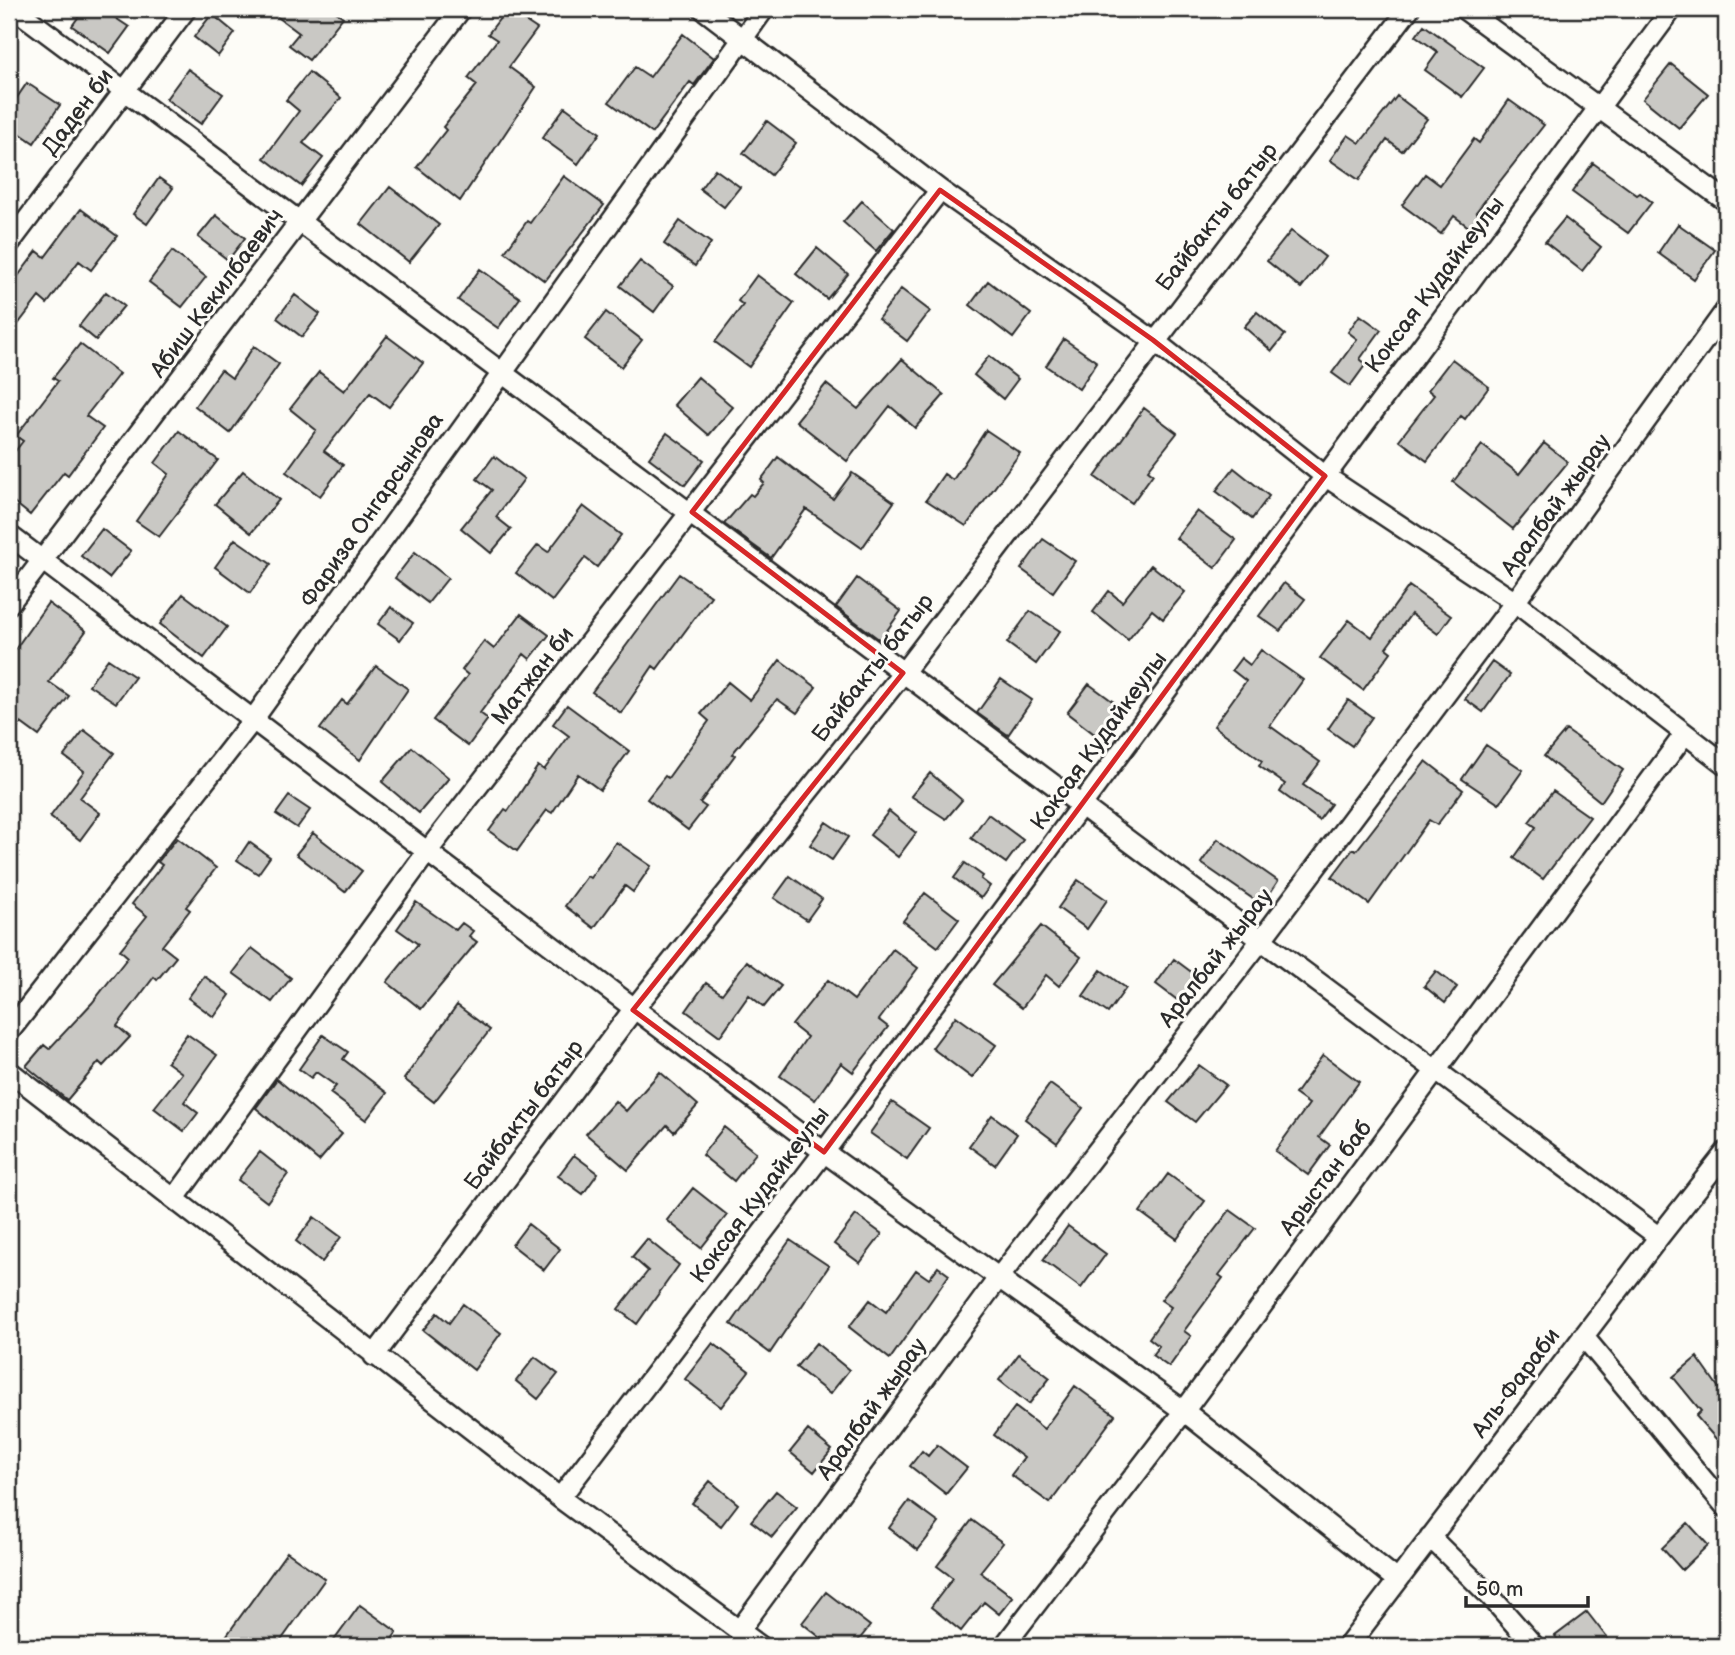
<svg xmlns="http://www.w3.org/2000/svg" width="1735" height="1655" viewBox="0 0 1735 1655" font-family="'Balsamiq Sans',sans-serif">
	<rect width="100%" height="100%" fill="#fdfcf7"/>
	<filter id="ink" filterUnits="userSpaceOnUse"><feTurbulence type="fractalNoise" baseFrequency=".0143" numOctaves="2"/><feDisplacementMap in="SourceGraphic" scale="14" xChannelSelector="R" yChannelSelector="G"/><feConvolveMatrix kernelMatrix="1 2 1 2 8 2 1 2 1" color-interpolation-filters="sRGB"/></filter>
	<g filter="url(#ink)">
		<path fill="#c9c8c4" stroke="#2b2b2b" stroke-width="2" d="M84 9H102L129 27 110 53 72 26Z
			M267 9H332L343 17 309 60 289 45 299 33Z
			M507 9 537 29 509 67 536 87 460 201 417 167 446 130 443 127 477 85 468 78 497 40 488 34Z
			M212 14 235 33 218 56 194 37Z
			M1424 25 1484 68 1462 97 1425 70 1438 52 1416 36Z
			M683 34 714 58 694 85 690 82 652 133 609 102 635 67 650 77Z
			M1671 64 1708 94 1679 128 1643 99Z
			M188 69 223 94 201 124 166 99Z
			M309 72 341 98 303 143 323 158 301 186 264 158 299 111 286 100Z
			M27 83 60 105 34 143 9 126V109Z
			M1397 96 1427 119 1402 151 1387 140 1359 180 1330 160 1348 135 1360 143Z
			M1509 100 1544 125 1476 212 1484 217 1474 231 1454 216 1441 234 1402 205 1425 174 1440 185 1474 139 1479 143Z
			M565 107 600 133 578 164 542 138Z
			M767 121 796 143 771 175 743 153Z
			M1593 163 1637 195 1640 193 1652 202 1628 233 1572 192Z
			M715 169 740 187 724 207 700 189Z
			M564 176 604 205 545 281 505 252 527 221 530 223Z
			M159 178 173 188 147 224 133 214Z
			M390 187 439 225 409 262 361 224Z
			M862 201 894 229 876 251 843 222Z
			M81 209 117 236 91 270 79 261 47 304 39 297 16 327 9 321V288L37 251 45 257Z
			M216 215 245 238 228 260 198 237Z
			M1565 218 1601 247 1582 271 1545 242Z
			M680 221 711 243 695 266 664 244Z
			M1678 224 1715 250 1694 279 1658 253Z
			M1291 231 1325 257 1301 288 1267 261Z
			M817 248 848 274 827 299 796 274Z
			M172 251 206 277 182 307 149 282Z
			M640 261 673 286 654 312 620 286Z
			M480 269 520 298 498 328 458 300Z
			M757 275 794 303 749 367 715 342 743 305 738 301Z
			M988 281 1031 314 1013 338 970 305Z
			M901 289 930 311 907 341 878 319Z
			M106 292 124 306 96 340 79 326Z
			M295 295 320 314 302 337 277 318Z
			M606 312 642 340 621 367 585 339Z
			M1257 312 1285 335 1272 351 1244 327Z
			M1360 315 1381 330 1360 359 1366 364 1350 386 1332 373 1357 339 1348 332Z
			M387 336 423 363 389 407 370 393 324 451 343 465 320 496 286 472 316 430 290 409 319 372 344 391Z
			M1064 339 1097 362 1079 389 1046 366Z
			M80 344 119 374 86 416 103 428 68 475 64 472 30 515 9 498V459L23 441 16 436 58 381 53 378Z
			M254 346 279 364 230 433 195 406 221 370 232 378Z
			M989 356 1018 379 1003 399 974 375Z
			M902 359 944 395 915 428 890 406 847 461 796 421 826 384 858 409Z
			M1452 359 1489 387 1465 419 1461 416 1427 461 1399 440 1434 395 1428 390Z
			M698 377 733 407 709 435 674 405Z
			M1144 408 1177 433 1148 470 1153 474 1132 503 1095 477Z
			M986 430 1020 453 966 526 926 500 944 474 953 480Z
			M179 431 218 460 159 537 136 521 169 474 155 463Z
			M667 433 704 460 685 485 649 458Z
			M1544 443 1568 462 1513 529 1453 482 1482 445 1519 474Z
			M494 456 524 479 496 517 511 529 491 553 461 528 492 490 477 479Z
			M778 457 833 499 852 473 894 502 862 548 806 509 771 558 724 524 750 494 753 496 764 483 761 480Z
			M1234 468 1269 496 1252 519 1216 491Z
			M243 471 279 500 251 533 215 504Z
			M583 506 621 535 597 567 585 558 552 601 516 573 538 545 548 552Z
			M1197 511 1236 540 1215 568 1176 538Z
			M102 529 131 551 109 578 81 556Z
			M235 539 271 564 250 593 215 567Z
			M1043 539 1075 561 1053 592 1021 569Z
			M415 552 448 578 428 603 395 578Z
			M1151 565 1185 592 1163 619 1152 610 1128 640 1093 612 1109 591 1122 602Z
			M679 574 711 596 657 669 653 666 621 713 592 692Z
			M857 578 901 611 880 640 836 607Z
			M1284 583 1305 599 1280 631 1259 616Z
			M1409 586 1451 616 1438 634 1411 614 1386 648 1391 652 1363 690 1320 658 1349 620 1372 637Z
			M183 594 227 627 204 658 160 624Z
			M48 603 86 631 49 682 69 696 39 736 21 723 9 741V658Z
			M391 607 413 623 400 640 378 624Z
			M1030 611 1060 631 1036 664 1007 643Z
			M521 614 549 635 530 659 524 654 480 713 488 719 468 746 433 720 468 675 462 670 484 641 494 649Z
			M1261 650 1303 680 1270 726 1320 762 1303 785 1331 804 1319 820 1280 792 1285 784 1259 766 1262 761 1214 726 1246 681 1232 670 1241 658 1250 665Z
			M108 659 135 677 116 703 89 685Z
			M780 660 816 687 797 713 777 699 732 754 735 755 700 803 706 807 688 830 647 799 665 776 668 778 709 721 701 714 728 682 750 700Z
			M1492 662 1510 675 1483 712 1465 699Z
			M376 666 408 689 360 760 320 729 342 700 347 704Z
			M1001 679 1032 700 1008 735 977 713Z
			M1089 684 1119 706 1097 736 1067 713Z
			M1348 700 1372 717 1352 746 1328 729Z
			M567 705 629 751 600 790 578 774 552 813 547 810 517 851 489 831 505 809 508 811 538 766 544 770 569 736 553 724Z
			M84 730 114 753 80 798 100 813 80 840 50 817 84 771 64 756Z
			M1566 730 1623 770 1601 802 1544 756Z
			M1486 745 1523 770 1499 804 1462 779Z
			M412 747 449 778 419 813 382 782Z
			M1426 761 1463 790 1437 825 1429 820 1369 904 1332 877 1353 849 1356 851Z
			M930 773 962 800 946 819 911 796Z
			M1553 791 1590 817 1543 879 1514 858 1536 827 1529 822Z
			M289 796 310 810 297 828 276 814Z
			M889 811 916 833 898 857 870 835Z
			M988 814 1023 840 1006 863 971 838Z
			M826 822 848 837 832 860 810 845Z
			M313 833 362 871 345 892 296 854Z
			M177 838 216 868 186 907 190 910 162 946 176 957 157 980 154 977 117 1026 130 1037 103 1066 99 1062 67 1100 26 1066 44 1045 49 1049 92 1003 128 957 120 950 147 916 132 904 162 865 158 862Z
			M1218 839 1278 881 1262 905 1201 863Z
			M249 842 270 857 258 874 237 860Z
			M616 842 651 866 633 892 625 886 594 928 565 906 587 876 590 878Z
			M965 863 983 876 981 879 990 886 981 898 954 878Z
			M790 876 822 899 807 920 774 898Z
			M1078 880 1107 900 1087 929 1058 908Z
			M925 893 959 919 938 947 903 921Z
			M416 902 456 930 462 923 473 931 469 936 477 942 421 1009 387 982 418 944 397 929Z
			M1041 926 1081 957 1059 986 1046 975 1022 1008 992 985Z
			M252 948 291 978 272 1002 233 973Z
			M893 949 918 968 879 1020 888 1027 853 1072 841 1063 815 1100 780 1076 807 1037 792 1025 828 980 854 1000Z
			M1174 959 1198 977 1180 1002 1156 984Z
			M747 961 781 986 764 1007 749 995 720 1036 686 1011 706 983 722 994Z
			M1101 970 1126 988 1108 1013 1083 996Z
			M1436 971 1457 987 1445 1003 1424 986Z
			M204 976 230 995 214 1017 188 998Z
			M457 1005 490 1030 434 1102 404 1079Z
			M956 1016 996 1045 972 1078 932 1048Z
			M187 1034 217 1055 184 1102 198 1113 184 1131 154 1108 182 1073 167 1062Z
			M323 1035 348 1052 343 1059 387 1093 366 1120 330 1093 336 1086 316 1072 311 1078 299 1069Z
			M1323 1055 1359 1082 1319 1137 1330 1145 1308 1175 1275 1151 1309 1104 1295 1094Z
			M1199 1065 1226 1085 1195 1122 1168 1102Z
			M660 1072 698 1105 674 1132 667 1125 628 1170 586 1134 615 1101 626 1111Z
			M277 1079 342 1134 319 1161 256 1108Z
			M1050 1084 1083 1108 1057 1143 1025 1119Z
			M892 1102 929 1128 907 1159 870 1133Z
			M992 1115 1017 1134 995 1165 969 1146Z
			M724 1127 756 1153 734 1181 702 1155Z
			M260 1152 288 1174 267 1202 238 1180Z
			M574 1155 598 1173 583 1194 558 1176Z
			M1168 1174 1205 1201 1177 1239 1140 1212Z
			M693 1188 727 1215 701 1248 667 1220Z
			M1230 1210 1255 1228 1219 1275 1223 1278 1184 1331 1191 1336 1169 1367 1152 1355 1159 1346 1149 1338 1171 1307 1161 1300Z
			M856 1215 882 1234 860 1263 834 1244Z
			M314 1217 341 1237 322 1262 296 1241Z
			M528 1224 560 1249 544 1270 512 1245Z
			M1068 1226 1106 1254 1081 1288 1043 1260Z
			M647 1239 679 1265 637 1324 618 1309 648 1271 632 1257Z
			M790 1240 829 1266 770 1353 731 1324Z
			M938 1267 949 1275 890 1359 849 1327 870 1300 886 1312 916 1270 929 1279Z
			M463 1304 501 1333 474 1370 423 1330 437 1313 449 1323Z
			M713 1343 749 1371 721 1407 685 1379Z
			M816 1343 849 1370 830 1394 796 1367Z
			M1019 1354 1050 1378 1029 1404 999 1380Z
			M535 1357 558 1374 538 1399 516 1381Z
			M1697 1357 1726 1398V1432L1717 1440 1696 1416 1701 1411 1673 1377Z
			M1075 1386 1115 1415 1050 1503 1011 1475 1024 1458 994 1435 1015 1407 1044 1429Z
			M808 1430 832 1450 814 1472 790 1452Z
			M937 1445 967 1468 946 1494 910 1466 922 1451 928 1456Z
			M710 1481 738 1504 721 1526 692 1503Z
			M776 1491 797 1507 772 1537 751 1521Z
			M909 1501 939 1523 918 1550 889 1528Z
			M972 1520 1003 1543 980 1572 1013 1597 999 1614 984 1602 961 1631 931 1607 953 1578 937 1566Z
			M1688 1523 1708 1545 1682 1570 1662 1548Z
			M287 1552 325 1579 277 1646H219Z
			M826 1592 870 1626 854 1646H831L802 1623Z
			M360 1605 397 1632 387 1646H330Z
			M1587 1612 1608 1639 1598 1646H1563L1555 1636Z"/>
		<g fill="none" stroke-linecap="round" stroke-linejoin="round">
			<g stroke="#2b2b2b" stroke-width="24">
				<path id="street" d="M15 9 1659 1237
					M703 9 940 190 1153 340 1325 476 1515 602 1726 765
					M1464 9 1726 201
					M9 244 186 9
					M9 535 824 1152 1184 1411 1397 1580
					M9 604 461 9
					M9 1032 252 721 764 9
					M9 1071 560 1498 760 1646
					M175 1198 427 852 940 190
					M1583 1336 1726 1507
					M374 1356 633 1010 903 673 1409 9
					M560 1498 824 1152 1672 9
					M1430 1537 1491 1597 1534 1646
					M739 1631 997 1280 1262 939 1515 602 1726 310
					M1004 1646 1184 1411 1684 735
					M1348 1646 1659 1237 1726 1152"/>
			</g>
			<use href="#street" stroke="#fdfcf7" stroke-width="19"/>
		</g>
	</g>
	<path fill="none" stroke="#d62828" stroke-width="5" stroke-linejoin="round" d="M940 190 1153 340 1325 476 824 1152 633 1010 903 673 692 512Z"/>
	<g text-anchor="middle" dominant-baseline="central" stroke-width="6" stroke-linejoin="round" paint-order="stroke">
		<g font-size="23" fill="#2b2b2b" stroke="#fdfcf7">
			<text transform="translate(78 112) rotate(-53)">Даден би</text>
			<text transform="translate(1217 217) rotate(-52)">Байбакты батыр</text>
			<text transform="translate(1435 285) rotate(-53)">Коксая Кудайкеулы</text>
			<text transform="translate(217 293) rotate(-53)">Абиш Кекилбаевич</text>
			<text transform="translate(1556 505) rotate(-54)">Аралбай жырау</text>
			<text transform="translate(372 510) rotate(-55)">Фариза Онгарсынова</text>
			<text transform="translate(873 668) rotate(-52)">Байбакты батыр</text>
			<text transform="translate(533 676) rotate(-52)">Матжан би</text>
			<text transform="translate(1099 741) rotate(-54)">Коксая Кудайкеулы</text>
			<text transform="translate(1216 958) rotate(-52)">Аралбай жырау</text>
			<text transform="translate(524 1115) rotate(-53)">Байбакты батыр</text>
			<text transform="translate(1326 1178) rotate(-53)">Арыстан баб</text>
			<text transform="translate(760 1195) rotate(-53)">Коксая Кудайкеулы</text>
			<text transform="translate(1516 1383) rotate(-53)">Аль-Фараби</text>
			<text transform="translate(872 1409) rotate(-54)">Аралбай жырау</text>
		</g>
	</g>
	<rect width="1735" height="1655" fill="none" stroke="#fdfcf7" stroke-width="35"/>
	<rect x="18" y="18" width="1700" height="1620" fill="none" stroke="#2b2b2b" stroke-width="2.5" filter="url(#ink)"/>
	<path d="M1466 1596v10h122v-10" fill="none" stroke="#2b2b2b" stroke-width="3.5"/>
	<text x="1476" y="1596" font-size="21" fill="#2b2b2b" stroke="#fdfcf7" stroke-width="5" paint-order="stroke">50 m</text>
</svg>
